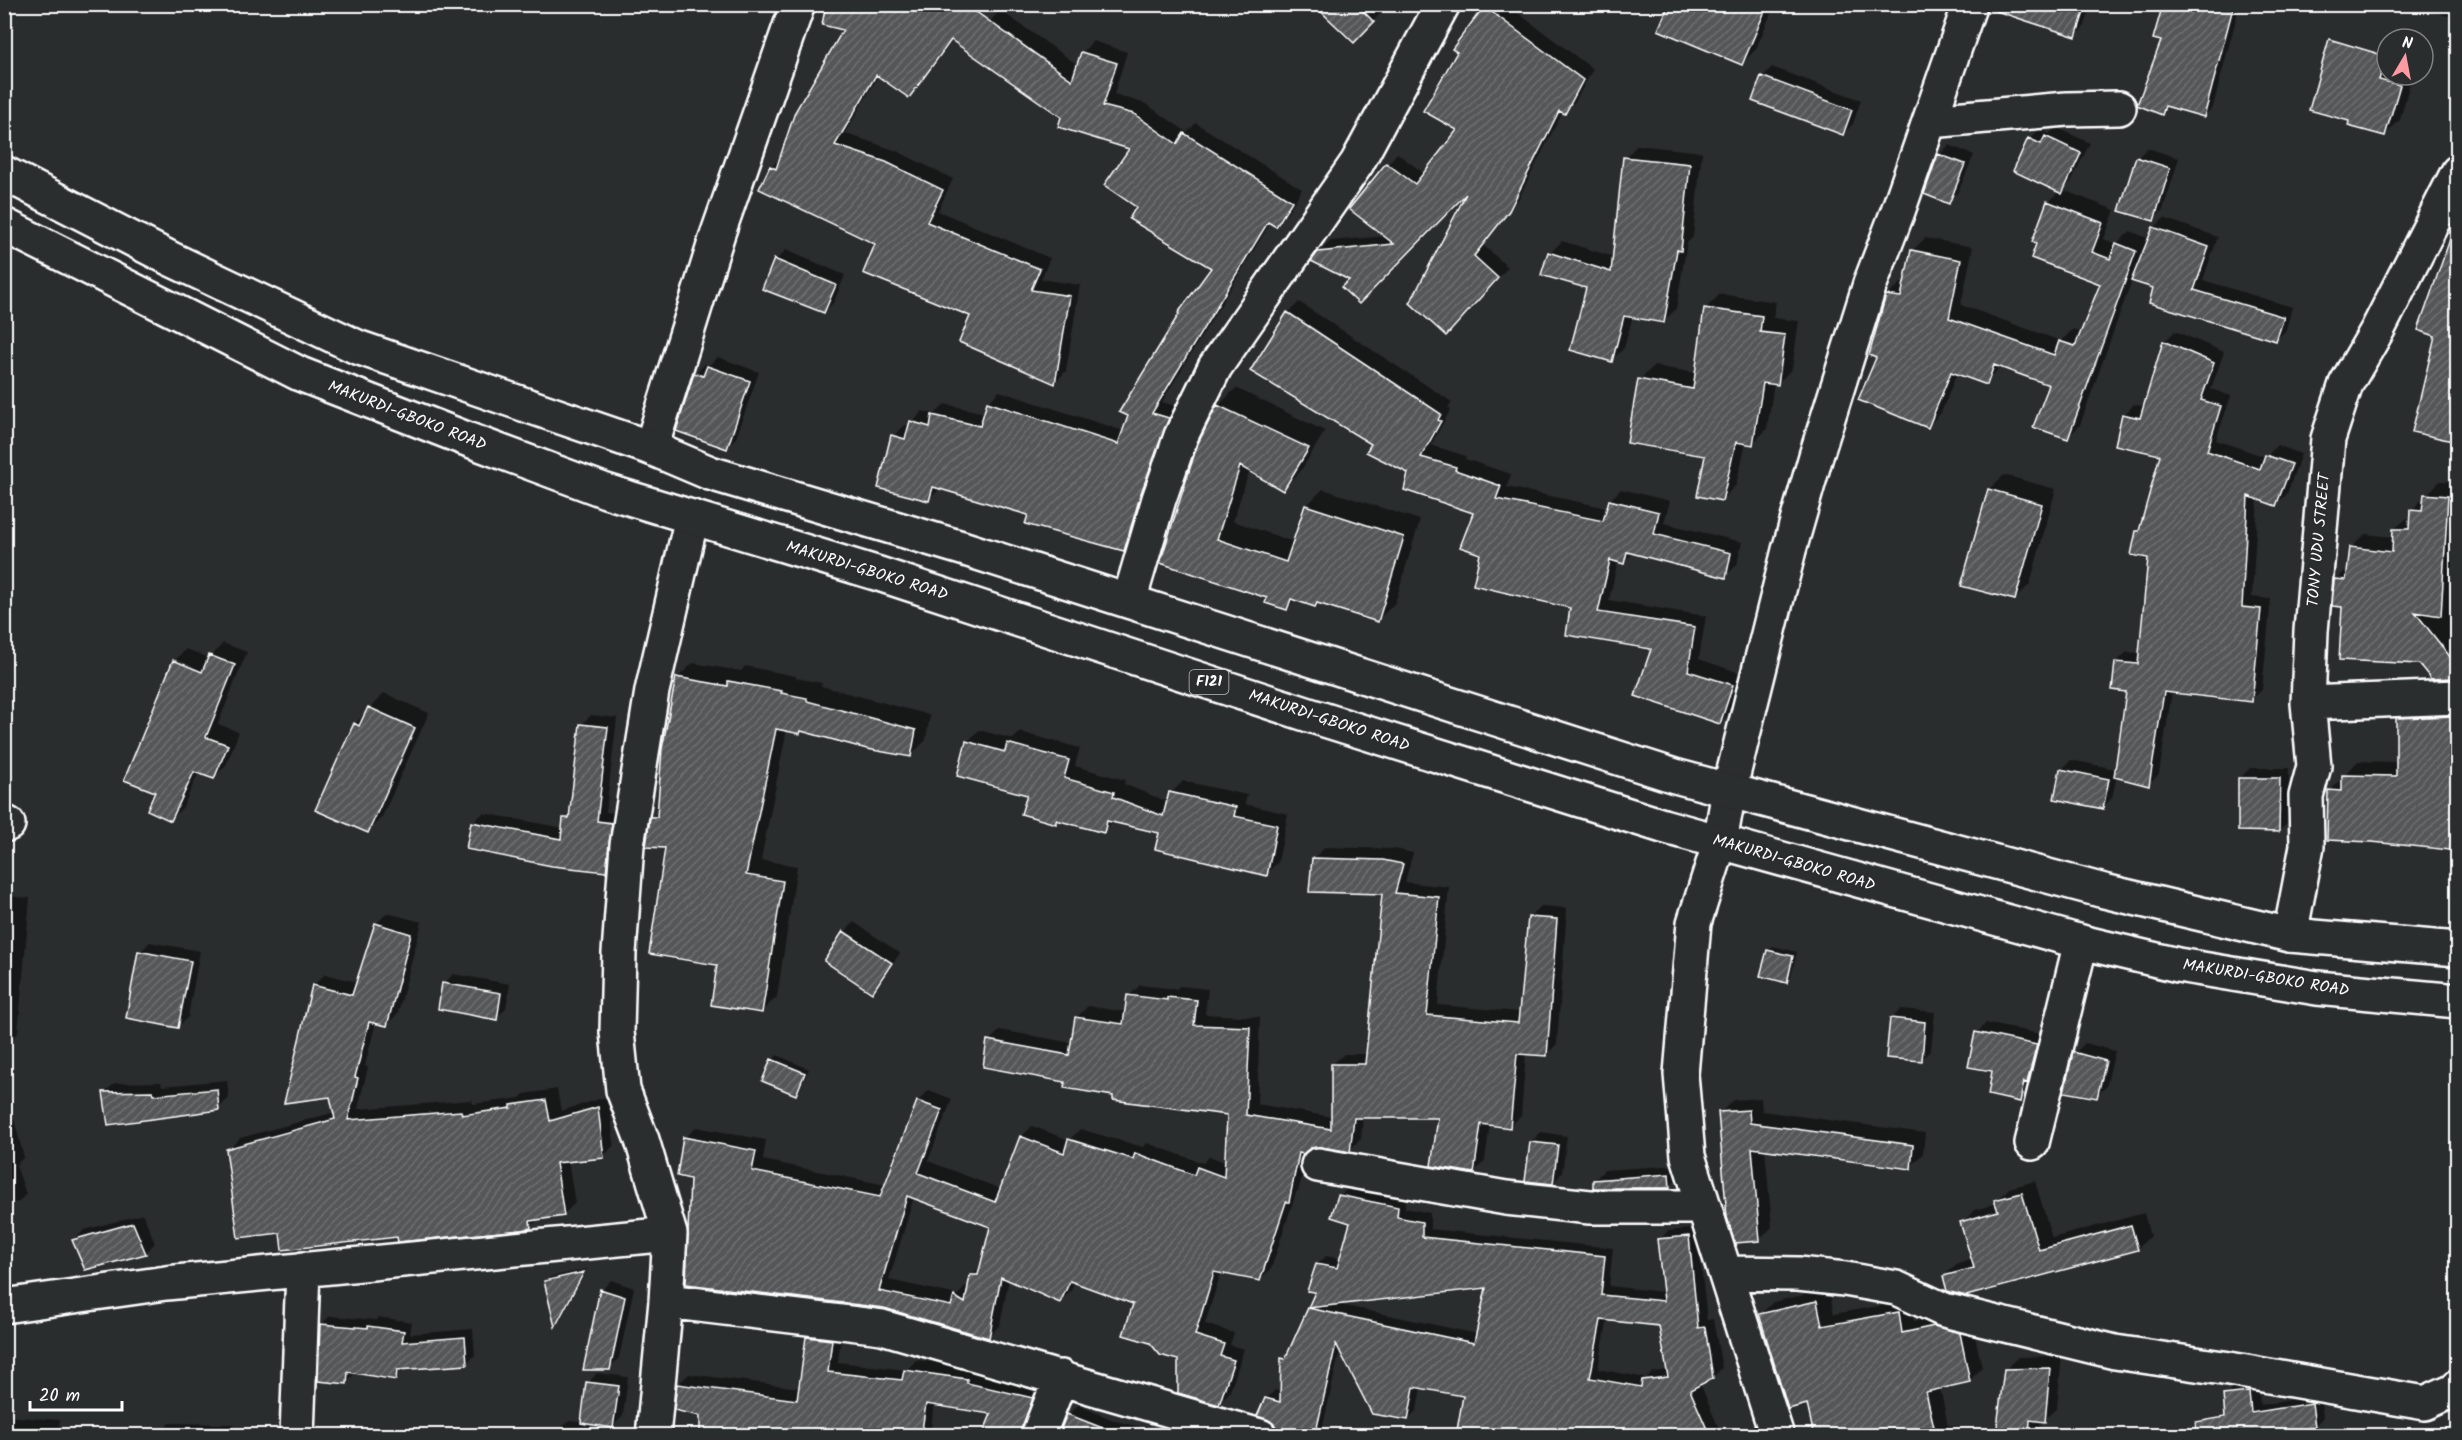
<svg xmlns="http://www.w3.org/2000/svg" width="2462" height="1440" viewBox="0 0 2462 1440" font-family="Kalam,sans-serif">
	<defs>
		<pattern id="building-hatch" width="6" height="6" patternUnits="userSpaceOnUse" patternTransform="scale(1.5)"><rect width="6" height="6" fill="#555758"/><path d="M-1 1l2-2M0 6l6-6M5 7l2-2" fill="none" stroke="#6e7071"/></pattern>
	</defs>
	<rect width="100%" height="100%" fill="#2a2d2e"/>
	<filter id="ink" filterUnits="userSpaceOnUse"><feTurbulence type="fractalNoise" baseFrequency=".0167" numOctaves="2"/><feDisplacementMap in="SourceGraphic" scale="12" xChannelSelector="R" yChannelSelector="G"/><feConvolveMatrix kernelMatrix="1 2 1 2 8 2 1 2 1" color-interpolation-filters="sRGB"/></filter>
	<g filter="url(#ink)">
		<path fill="#0007" fill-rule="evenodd" d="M827 4H985L977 36 1000 10 1078 65 1082 53 1093 41 1127 52 1114 94 1146 104 1187 132 1196 123 1302 189 1287 214 1275 225 1271 222 1162 402 1179 407 1135 538 1124 549 1030 514 941 488 929 499 893 436 904 425 910 426 922 411 935 414 945 404 985 413 988 403 999 391 1124 431 1213 268 1138 207 1132 148 1063 117 953 40 920 85 909 96 879 75 845 133 897 151 953 179 938 211 1050 258 1041 279 1080 285 1066 371 1055 383 972 315 771 167 781 157 846 29Z
			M1315 4H1378L1375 8 1381 13 1354 41Z
			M1488 4H1506L1593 69 1575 102 1563 111 1519 198 1483 245 1508 267 1457 324 1471 188 1351 279 1319 253 1330 241 1386 236 1351 209 1397 153 1425 174 1459 130 1486 7Z
			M1671 4H1775L1756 49 1742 64Z
			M2028 4H2091L2085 26 2075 36Z
			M2164 4H2240L2213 107 2204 116 2168 106 2161 113Z
			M2408 4H2458V19Z
			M2383 62 2387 63V75H2412L2400 120 2385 135 2355 126Z
			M1772 67 1861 100 1853 124 1843 134 1762 77Z
			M2056 127 2090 143 2071 182 2063 190 2115 210 2104 239 2117 244 2130 231 2150 239 2154 228 2164 218 2218 237 2203 280 2292 307 2286 330 2276 340 2155 287 2132 280 2080 425 2067 438 2051 384 2001 366 1986 383 1957 373 1941 413 1928 426 1878 357 1888 295 1901 283H1906L1912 251 1925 238 1973 247 1961 305 2061 341 2073 329 2082 332 2102 283 2049 202 2059 191 2030 139 2039 129 2049 134Z
			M1637 145 1702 152 1693 237 1687 243 1676 309 1664 321 1633 316 1624 348 1612 360 1588 287 1550 253 1562 241 1614 257 1625 158Z
			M1949 145 1974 155 1958 192 1948 202 1939 155Z
			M2147 148 2179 158 2163 210 2153 219 2137 158Z
			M786 250 845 275 834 302 824 312 776 260Z
			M2455 251 2458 252V441L2414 431Z
			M1720 294 1776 302 1773 318 1799 321 1792 369 1778 383H1774L1767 429 1752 444 1746 443 1736 485 1722 500 1707 455 1639 380 1654 366 1697 373 1706 308Z
			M1299 302 1452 402 1448 408 1451 409 1431 445 1466 456 1465 459 1511 474 1507 487 1608 508 1610 500 1621 489 1670 501 1664 523 1742 542 1737 565 1725 576 1633 553 1624 562 1618 561 1609 600 1706 616 1699 659 1743 674 1731 711 1720 723 1653 647 1572 607 1482 553 1475 512 1409 472 1372 444 1288 313Z
			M2175 331 2224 352 2211 389 2231 396 2216 440 2266 457 2277 445 2301 454 2287 494 2276 504 2258 498 2252 597 2271 599 2262 690 2251 700 2172 692 2159 774 2148 785 2117 776 2112 798 2102 808 2061 770 2071 760 2116 769 2128 690 2116 662 2127 652 2140 653 2150 557 2137 531 2142 526 2162 454 2124 415 2134 404 2145 407 2164 342Z
			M718 357 759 372 736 438 726 447 695 374 705 364 709 365Z
			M1236 388 1325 431 1300 472 1283 489 1250 469 1233 521 1294 542 1306 506 1323 489 1420 520 1395 603 1378 620 1318 602 1296 599 1287 608 1269 597 1162 562 1200 444 1219 405Z
			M2004 475 2056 489 2030 584 2015 599 1989 489Z
			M2440 481 2458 482V677L2431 678 2419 662 2344 605 2336 580 2349 567 2351 548 2365 534 2394 537V529L2411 515V511Z
			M223 643 247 652 218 724 239 732 226 765 214 778 199 772 183 807 170 820 157 791 174 661 186 649 210 658Z
			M693 663 741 671 745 666 796 676V678L822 683 821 686 930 715 926 740 911 755 802 730 800 732 787 729 761 860 797 866 777 997 761 1012 719 963 667 846 652 818 659 811 677 678Z
			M384 693 429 713 382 817 367 832 355 724Z
			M2458 703V841L2450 848 2330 791 2358 761 2398 762V719L2412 705Z
			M591 715 617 718 606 812 621 813 615 861 606 870 473 822 483 813 564 828 565 818 571 812 581 725Z
			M979 730 1013 739 1020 732 1080 748 1075 766 1125 780 1124 784 1168 802 1171 793 1183 781 1247 795 1245 804 1288 814 1278 862 1266 874 1161 832 1114 821 1103 831 1058 819 1055 822 1028 794 967 742Z
			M2250 768H2289V821L2279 831 2240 778Z
			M1325 847 1395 849 1413 853 1405 882 1449 887 1438 1005 1521 1012 1529 917 1541 906 1567 908 1557 1044 1546 1055 1526 1053 1521 1116 1509 1127 1490 1124 1485 1161 1474 1172 1439 1116H1363L1361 1139 1349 1150 1321 1145 1308 1148 1299 1189 1296 1193 1271 1269 1259 1280 1221 1272 1205 1324 1234 1333 1230 1345 1244 1349 1230 1392 1219 1403 1180 1359 1135 1303 1075 1281 1071 1291 1060 1302 1009 1279 1000 1325 989 1336 885 1307 692 1178 685 1138 696 1127 766 1140 763 1160 886 1185 918 1101 929 1090 952 1099 928 1161 1001 1189 1021 1137 1032 1126 1069 1140 1080 1129 1143 1147 1147 1143 1203 1163 1210 1156 1226 1163 1228 1114 1115 1094 1067 1081 989 1041 1000 1030 1073 1043 1076 1018 1088 1006 1126 1012 1129 996 1140 985 1176 989 1180 986 1208 989 1205 1014 1260 1017 1257 1104 1332 1117V1065L1344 1054H1367L1383 893 1313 859ZM914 1197 992 1227 982 1265 972 1275 970 1288 966 1286 958 1295 889 1280Z
			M4 896 30 898 18 1033 7 1044 4 1043Z
			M387 913 422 922 398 1013 387 1025 376 1022 365 1066 368 1067 358 1109 472 1100 473 1104 520 1098 524 1094 557 1089 561 1111 609 1096 614 1145 603 1157 568 1161 575 1203 563 1215 539 1219 530 1227 399 1235 281 1231 228 1150 240 1138 335 1112 314 985 325 974 357 982 376 924Z
			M854 922 900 953 882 981 872 991 845 932Z
			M150 942 200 951 188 1017 178 1027 140 952Z
			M1773 946 1797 952 1791 977 1786 981 1762 975 1769 950Z
			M453 974 510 984 506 1008 497 1018 444 984Z
			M1901 1009 1935 1012 1931 1050 1921 1060 1892 1018Z
			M1986 1023 2046 1035 2029 1091 2019 1100 1994 1070 1977 1033Z
			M2085 1043 2115 1051 2106 1087 2096 1096 2075 1053Z
			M777 1055 809 1069 800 1089 796 1094 773 1060Z
			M227 1080 229 1098 219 1108 105 1092 115 1083 161 1082 162 1086Z
			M1761 1098 1762 1111 1925 1133 1923 1154 1910 1167 1765 1148 1772 1227 1759 1240 1720 1113 1733 1100Z
			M14 1119 24 1157 16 1165 26 1194 19 1202 4 1204V1121Z
			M1541 1132 1567 1136 1562 1173 1553 1183 1531 1142Z
			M1678 1165 1679 1177 1669 1187 1594 1180 1604 1170Z
			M2035 1181 2052 1238 2144 1213 2150 1236 2137 1249 1944 1276 1958 1263 1973 1259 1962 1223 1975 1210 1997 1203 1996 1201 2009 1188Z
			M1349 1187 1406 1199 1405 1208 1430 1213V1229L1613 1248 1609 1286 1664 1292 1659 1240 1668 1231 1697 1228 1707 1320 1713 1319 1722 1368 1713 1377 1700 1383 1722 1436H1458L1465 1394 1421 1387 1417 1410 1408 1419 1340 1350 1323 1426 1314 1435 1266 1399 1275 1390 1282 1392 1283 1358 1289 1352 1317 1291V1265L1326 1256 1341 1259 1352 1222 1340 1196ZM1488 1286 1478 1334 1337 1304ZM1608 1319 1660 1325 1668 1370 1653 1372 1646 1378 1598 1369Z
			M143 1214 155 1243 145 1253 74 1240 84 1230Z
			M587 1269 560 1320 556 1324 546 1282 550 1277Z
			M611 1280 634 1288 619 1358 609 1368 602 1290Z
			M1829 1289 1834 1314 1911 1300 1914 1321 1948 1314 1972 1321 1982 1368 1969 1381 1940 1387 1948 1425 1998 1433 2005 1370 2018 1357 2062 1356 2057 1408 2044 1420H2041L2039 1436H1815L1808 1402 1761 1314 1773 1302Z
			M330 1316 376 1320 378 1317 412 1322 410 1334 473 1329 475 1355 467 1363 404 1368 395 1378 356 1372 347 1382 321 1324Z
			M818 1327 842 1330 838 1362 907 1370 916 1360 977 1368V1372L1042 1387 1030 1420 1014 1436 993 1413 934 1404 930 1436H697L701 1418 676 1409 678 1384 689 1374 800 1388 807 1337Z
			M597 1373 628 1377 623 1416 613 1426 591 1423V1436H560L559 1430 569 1421 582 1422 588 1383Z
			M2258 1384 2260 1405 2320 1395 2323 1417 2315 1426 2262 1434 2225 1396 2234 1387Z
			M1078 1405 1116 1421 1152 1430 1163 1434V1436H1060L1068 1415Z
			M4 1416 60 1420 58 1436H4Z
			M169 1423 233 1424 234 1436H160Z"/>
		<path fill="url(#building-hatch)" stroke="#fff" stroke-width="1.5" fill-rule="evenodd" d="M826 4H965L1072 80 1081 52 1117 63 1103 106 1134 114 1177 144 1184 133 1292 201 1276 227 1268 222 1152 413 1169 418 1141 493 1124 551 1025 524 1028 515 933 487 929 501 878 488 891 435 905 439 910 421 930 427 932 415 980 426 987 402 1118 444 1128 416 1119 412 1179 314 1178 313 1211 268 1129 219 1136 207 1104 185 1129 149 1058 127 1061 117 951 40 909 98 876 75 835 145 886 162 943 190 927 222 1040 269 1031 290 1070 296 1055 384 959 342 970 316 863 273 875 244 759 189 770 166 776 169 795 112 843 30 822 25Z
			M1313 4H1356L1374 22 1354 43Z
			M1669 4H1768L1742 65 1658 30Z
			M1991 4H2071L2085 9 2076 37 1990 9Z
			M2163 4H2234L2204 117 2165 106 2162 115 2137 105 2161 41 2153 39Z
			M1484 6 1583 80 1565 114 1559 111 1509 211 1474 256 1498 278 1446 336 1410 303 1466 194 1359 304 1341 287 1349 280 1311 261 1318 252 1394 244 1349 209 1386 163 1415 184 1457 130 1423 111 1457 52 1452 49Z
			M2329 39 2386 56 2379 80 2400 85 2385 136 2348 126 2349 121 2309 110Z
			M1761 76 1852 110 1843 135 1752 101Z
			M2045 136 2081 153 2062 194 2013 171 2028 138 2041 144Z
			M1938 154 1965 164 1949 204 1924 194Z
			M1623 157 1690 164 1681 251 1677 250 1664 323 1624 316 1612 362 1570 350 1586 288 1541 275 1548 252 1611 272Z
			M2136 157 2170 168 2154 221 2119 211Z
			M2047 201 2103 223 2092 252 2110 259 2116 243 2136 251 2068 439 2033 427 2049 385 1994 365 1987 385 1951 372 1928 428 1858 400 1876 358 1869 355 1886 295 1901 297 1911 250 1961 260 1949 318 2054 355 2059 341 2075 346 2100 284 2031 258 2036 244 2032 242Z
			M2153 227 2209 247 2194 290 2284 317 2276 341 2149 303 2153 288 2131 281Z
			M2454 228 2457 229V442L2412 432 2435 336 2418 330Z
			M774 259 836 285 824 313 762 289Z
			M1704 308 1762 316 1760 332 1785 335 1778 385 1763 383 1753 445 1736 442 1722 501 1697 496 1705 456 1627 443 1638 379 1693 389Z
			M1287 312 1441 414 1438 420 1441 421 1421 457 1456 467 1455 470 1501 486 1496 499 1603 521 1609 500 1659 512 1654 534 1731 553 1726 578 1627 552 1624 564 1610 560 1598 612 1695 627 1688 671 1733 685 1720 724 1635 696 1651 649 1566 635 1570 608 1473 585 1480 554 1460 547 1473 513 1404 490 1408 473 1366 452 1371 444 1250 371Z
			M2163 341 2214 363 2201 400 2221 406 2207 451 2260 469 2265 455 2292 464 2276 506 2248 496 2242 607 2261 609 2252 702 2164 692 2149 786 2114 777 2126 692 2112 690 2115 662 2138 664 2148 558 2131 555 2136 531H2139L2160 455 2115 445 2122 414 2140 418Z
			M707 366 750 381 727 449 676 431 694 373 703 376Z
			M1217 405 1309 448 1283 491 1240 466 1217 539 1286 562 1305 505 1404 537 1378 622 1317 603 1315 607 1291 599 1287 610 1265 603 1267 598 1160 563 1198 443Z
			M1988 489 2042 504 2015 600 1961 586Z
			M2424 494 2448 496 2441 616 2415 612 2455 663V671L2453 678 2431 679 2419 664 2339 660 2342 607 2332 606 2334 579 2346 580 2350 547 2392 552 2393 529H2409L2410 510 2422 511Z
			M209 655 235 665 206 737 228 745 214 779 194 772 171 821 147 810 155 792 124 780 173 660 202 672Z
			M676 677 728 686V681L782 691 781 693 807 698V701L916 730 911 757 867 749 801 731 800 734 776 729 746 875 783 881 762 1013 711 1005 717 965 649 954 665 848 646 847 650 817H657L662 749Z
			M368 707 415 728 368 833 315 810 354 723 359 726Z
			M2457 716V774L2450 850 2372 842 2327 840 2328 790 2342 791V775L2396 776V718Z
			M580 724 608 727 597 821 612 823 606 872 552 866 466 849 471 822 561 839 563 818H569Z
			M966 741 1005 752 1007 743 1069 760 1064 778 1114 792 1113 797 1163 816 1169 792 1236 807 1234 816 1277 825 1267 876 1155 849 1159 833 1107 821 1104 833 1056 820V824L1021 814 1027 795 957 776Z
			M2060 769 2109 779 2103 809 2054 799Z
			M2238 778H2280L2279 832 2238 831Z
			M1312 858 1383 860 1403 864 1395 893 1439 897 1427 1015 1518 1023 1528 917 1557 919 1547 1056 1517 1054 1510 1128 1481 1124 1474 1173 1431 1166 1438 1118H1354L1350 1152 1321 1147 1311 1148 1303 1154 1299 1153 1289 1202H1286L1260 1281 1214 1272 1195 1335 1224 1344 1220 1356 1234 1360 1219 1405 1178 1393V1360L1160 1355 1150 1343 1123 1335 1133 1304 1070 1281 1060 1303 1001 1277 989 1338 884 1308 686 1284 690 1179 677 1176 683 1137 756 1151 752 1171 880 1197 917 1101 942 1110 918 1173 995 1202 1020 1136 1064 1153 1068 1139 1133 1159 1135 1153 1194 1175 1197 1167 1224 1177 1227 1115 1113 1100V1096L1064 1088 1065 1082 983 1067 987 1040 1069 1055 1075 1017 1123 1024 1127 995 1167 1000V997L1197 1000 1194 1025 1250 1027 1246 1115 1331 1129V1064H1365L1382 894 1309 892ZM907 1196 990 1227 978 1275H970L965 1303 954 1296 951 1306 879 1291Z
			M375 923 411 934 387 1026 369 1022 355 1077 358 1078 348 1120 461 1111 462 1115 511 1108V1105L546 1100 550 1121 598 1107 604 1158 556 1163 564 1216 530 1221 531 1228 522 1230 398 1242 397 1237 282 1250 280 1233 238 1238 226 1149 335 1119 330 1097 284 1103 312 985 352 995Z
			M843 931 892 963 872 993 824 961Z
			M1767 950 1793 956 1787 983 1760 976Z
			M138 951 191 961 178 1028 126 1018Z
			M442 983 501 993 497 1020 438 1009Z
			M1890 1018 1925 1022 1922 1061 1886 1058Z
			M1975 1032 2037 1045 2027 1083 2024 1082 2020 1102 1988 1095 1992 1071 1968 1067Z
			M2073 1052 2106 1061 2097 1098 2064 1092Z
			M771 1059 805 1073 796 1095 762 1081Z
			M217 1089 219 1110 108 1125 103 1092 152 1091 153 1095Z
			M1749 1110 1750 1123 1913 1145 1911 1169 1752 1148 1760 1241 1735 1243 1727 1217 1718 1112Z
			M1530 1142 1558 1145 1553 1184 1525 1181Z
			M1669 1174 1670 1188H1593V1180Z
			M2022 1193 2039 1250 2131 1225 2138 1250 1966 1296 1947 1291 1943 1276 1974 1268 1960 1222 1998 1211 1994 1200Z
			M1338 1195 1398 1207 1397 1217 1422 1222V1237L1605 1256 1601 1295 1664 1301 1657 1239 1689 1236 1698 1328 1705 1327 1713 1378 1690 1390 1710 1436H1632L1584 1429 1583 1436H1456L1463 1396 1414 1387 1408 1420 1372 1414 1336 1344 1315 1436 1276 1428 1273 1423 1257 1416 1265 1398 1280 1402 1281 1358 1285 1359 1315 1292 1307 1291 1316 1264 1337 1268 1350 1223 1331 1217ZM1486 1288 1474 1343 1308 1308ZM1601 1320 1659 1326 1668 1377 1642 1380 1641 1387 1590 1378Z
			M133 1223 146 1254 85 1270 72 1240Z
			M584 1272 555 1327 544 1281Z
			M600 1289 625 1297 610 1370H583Z
			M1817 1301 1822 1326 1899 1312 1902 1333 1934 1326 1960 1333 1970 1382 1926 1392 1936 1436H1911L1910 1429 1880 1436H1814L1807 1404 1788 1409 1759 1314Z
			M320 1324 368 1328V1326L404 1331 402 1342 465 1337 467 1365 397 1370 396 1380 348 1372 347 1384 318 1381Z
			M806 1337 832 1340 828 1372 902 1380 904 1370 967 1379V1383L1033 1398 1020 1436H982L991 1414 926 1404 921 1436H700V1416L674 1410 677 1384 797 1400Z
			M2050 1368 2045 1422 2030 1420 2029 1436H1996L2004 1369Z
			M586 1382 619 1386 613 1428 581 1423Z
			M2249 1392 2251 1413 2312 1403 2315 1427 2265 1436H2197L2196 1422 2225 1417 2223 1395Z
			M1067 1414 1118 1434V1436H1058Z"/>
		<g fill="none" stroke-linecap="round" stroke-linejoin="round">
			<g stroke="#fff" stroke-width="38">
				<path id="street" d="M1930 121 2067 109 2119 108
					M651 448 718 233 798 4
					M1129 601 1159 499 1181 436 1215 367 1357 163 1443 4
					M2308 703 2458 697
					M4 822 8 824
					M2290 935 2307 846 2306 796 2314 766 2308 703 2311 631 2328 439 2346 384 2378 329 2458 172
					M2032 1143 2081 942
					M1318 1165 1506 1198 1590 1207H1704
					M1726 1273 1798 1274 1845 1279 1896 1288 1944 1310 2115 1352 2223 1368 2425 1403 2456 1389 2458 1386
					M666 1301 882 1327 1260 1436
					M4 1306 166 1283 670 1234
					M297 1436 303 1269
					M653 1436 666 1301 670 1234 642 1140 623 1090 617 1032 619 953 627 845 652 691 692 517
					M1038 1436 1061 1377
					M1777 1436 1688 1156 1681 1074 1694 923 1720 842 1729 791 1789 550 1816 456 1870 284 1898 211 1970 4"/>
			</g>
			<g stroke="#fff" stroke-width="38">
				<path id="primary" d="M4 173 171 259 357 347 651 448 710 473 962 548 1675 776 2104 891 2290 935 2458 949
					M4 225 300 374 464 438 606 491 879 574 1309 715 1663 826 2081 942 2178 965 2317 988 2458 1001"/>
			</g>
			<use href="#street" stroke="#2a2d2e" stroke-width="33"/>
			<use href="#primary" stroke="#2a2d2e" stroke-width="33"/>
		</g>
	</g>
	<g text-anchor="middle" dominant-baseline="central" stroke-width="4.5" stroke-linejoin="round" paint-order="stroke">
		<rect fill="#2a2d2e" stroke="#bfc0c0" stroke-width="1.5" x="1189.5" y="670" width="39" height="24" rx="4.5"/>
		<g font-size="15" font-weight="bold" fill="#fff">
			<text x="1209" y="682">F121</text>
		</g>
		<g font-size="16" fill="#fff" stroke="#2a2d2e">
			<text transform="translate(407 416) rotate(21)">MAKURDI-GBOKO ROAD</text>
			<text transform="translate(2319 540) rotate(-85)">TONY UDU STREET</text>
			<text transform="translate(867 571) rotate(17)">MAKURDI-GBOKO ROAD</text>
			<text transform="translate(1329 721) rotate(18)">MAKURDI-GBOKO ROAD</text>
			<text transform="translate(1794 863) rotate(16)">MAKURDI-GBOKO ROAD</text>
			<text transform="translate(2266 978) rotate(9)">MAKURDI-GBOKO ROAD</text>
		</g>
	</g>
	<rect width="2462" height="1440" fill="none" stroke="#2a2d2e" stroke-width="24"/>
	<rect x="12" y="12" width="2438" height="1416" fill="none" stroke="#fff" stroke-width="2" filter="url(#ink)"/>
	<g transform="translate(2405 57) rotate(10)"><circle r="28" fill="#2a2d2e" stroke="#7f8182" stroke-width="1.5"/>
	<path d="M0-4.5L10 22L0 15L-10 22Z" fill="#ff9aa2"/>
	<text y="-9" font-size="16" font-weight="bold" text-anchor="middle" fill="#ffffff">N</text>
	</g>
	<path d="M30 1401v9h92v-9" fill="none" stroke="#ffffff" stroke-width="3"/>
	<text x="39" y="1401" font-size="18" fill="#ffffff" stroke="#2a2d2e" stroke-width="4.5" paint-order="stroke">20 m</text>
</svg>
